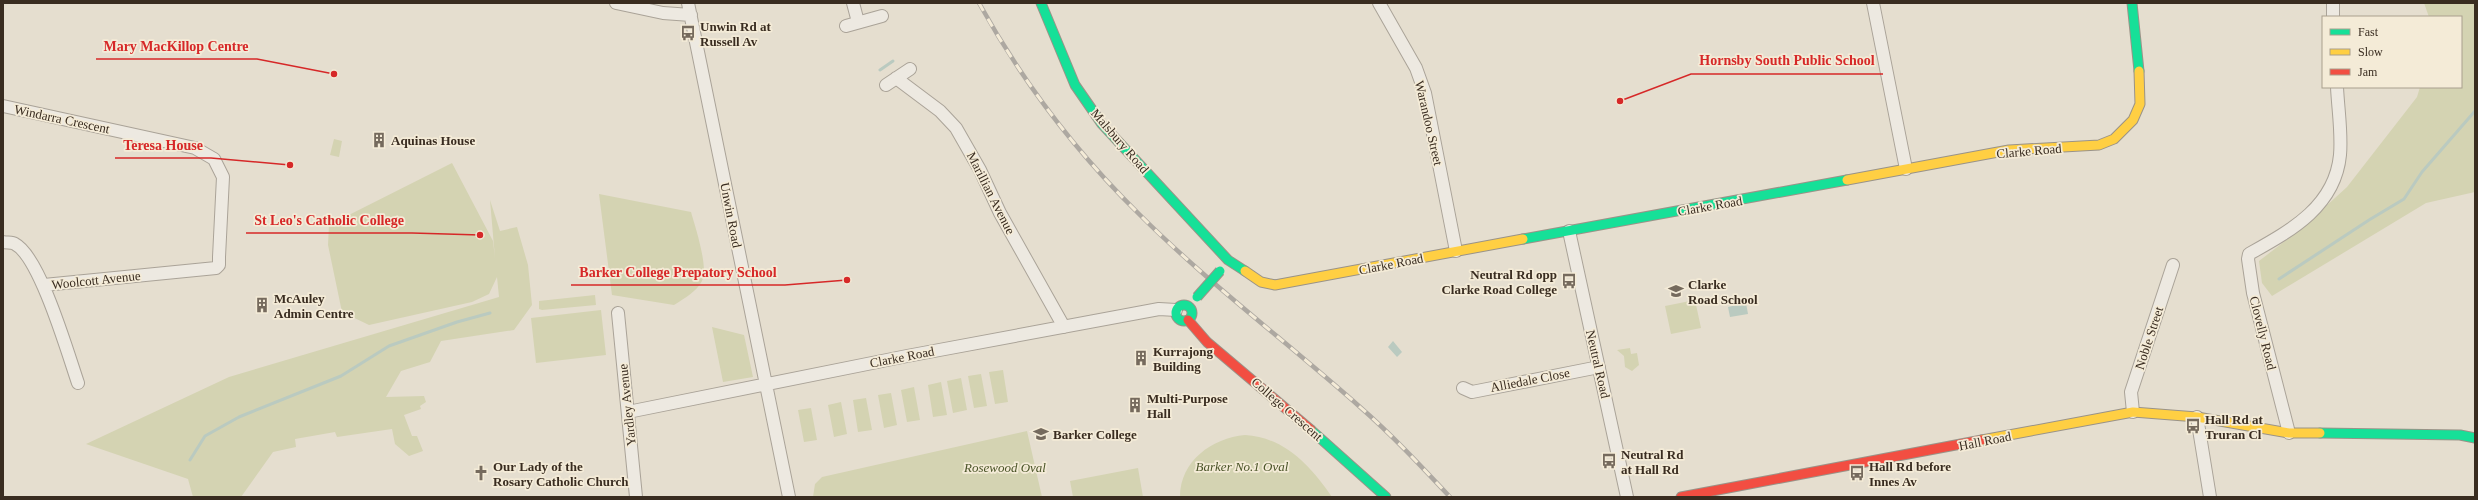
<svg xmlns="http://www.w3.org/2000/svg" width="2478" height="500" viewBox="0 0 2478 500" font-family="Georgia,serif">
	<rect width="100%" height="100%" fill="#e5decf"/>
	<path fill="#d4d3b2" d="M2424 3H2475V192L2426 203 2272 296 2262 283 2259 261 2302 228 2347 187 2417 97 2420 87H2461V17H2429Z
		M334 139 342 141 339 157 330 155Z
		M452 163 493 241 495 258 490 200 500 231 517 227 528 265 532 305 514 330 441 341 430 362 401 371 386 397 424 396 426 402 420 406 421 409 404 415 412 436H417L423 451 409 456 395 444 392 429 337 437 335 432 295 439 296 447 273 452 241 497H193L188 479 86 444 229 377 499 297 497 277 489 294 472 302 369 325 342 312 328 245 329 225Z
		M599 194 691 212C695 226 709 268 702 281 696 292 685 298 674 305L612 295Z
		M595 295 596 305 542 310 539 309V301Z
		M1695 300 1701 328 1671 334 1665 306Z
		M601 310 606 355 536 363 531 318Z
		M712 327 744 335 753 377 723 382Z
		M1630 348 1631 354 1637 353 1639 365 1632 371 1625 367 1624 356 1617 350Z
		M1003 370 1008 402 995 404 989 372Z
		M981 374 987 406 974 408 968 376Z
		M961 378 967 410 953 413 947 381Z
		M941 382 947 415 933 417 928 385Z
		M914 387 920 420 907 422 901 390Z
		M891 393 897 425 884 428 878 395Z
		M866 398 872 430 858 432 853 400Z
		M841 402 847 434 834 437 828 405Z
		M811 408 817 440 804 442 798 410Z
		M1027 431 1042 497H813L815 484 822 477Z
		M1245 435C1284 437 1311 466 1332 497H1180C1180 461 1212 438 1245 435Z
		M1138 468 1143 497H1073L1070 481Z"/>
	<path fill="#bacac0" d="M1746 303 1748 314 1730 317 1728 307Z
		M1393 341 1402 352 1397 357 1388 347Z"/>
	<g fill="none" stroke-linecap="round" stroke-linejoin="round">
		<path stroke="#bacac0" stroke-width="3" d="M880 70 893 61
			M2279 279 2369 220 2404 199 2422 172 2475 111
			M190 460 205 436 239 417 341 376 389 346 457 322 490 313"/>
		<g stroke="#aaa398" stroke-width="14">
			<path id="street" d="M616 3 663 13 691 15
				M688 3 789 497
				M853 3 858 22
				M1379 3 1416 68 1425 93 1456 251
				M1873 3 1906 169
				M2333 3V17
				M846 26 882 16
				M896 78 940 111 956 128 980 170 1000 213 1064 327
				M886 85 910 69
				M3 106 195 148 214 159 223 177 219 257V265L216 268 44 285
				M1569 231 1627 497
				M3 242C7 243 12 242 15 244 40 257 68 354 78 383
				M618 313 636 497
				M1463 388 1472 392 1599 367
				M628 412 907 356 1159 309 1176 310
				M2133 412 2131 392 2173 265
				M2197 417 2210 497
				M2289 433 2253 293 2248 259 2249 254C2290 231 2335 207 2340 155 2342 133 2338 109 2337 87"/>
		</g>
		<g stroke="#9a9388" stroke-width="11">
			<path id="fast" d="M1041 3 1075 85 1102 124 1228 260 1245 271
				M2132 3 2139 71
				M1523 239 1847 180
				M1176 313a8 8 0 1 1 16 0a8 8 0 1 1-16 0Z
				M1311 430 1386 497
				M2320 433 2460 435 2475 438"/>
		</g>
		<g stroke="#9a9388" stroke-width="11">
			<path id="slow" d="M1847 180 2009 150 2099 145 2114 139 2133 120 2140 104 2139 71
				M1245 271 1261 282 1275 285 1523 239
				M1982 440 2133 412 2197 417 2289 433H2320"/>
		</g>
		<g stroke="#9a9388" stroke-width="11">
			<path id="jam" d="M1188 320 1207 342 1311 430
				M1681 497 1982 440"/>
		</g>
		<use href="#street" stroke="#ede9e1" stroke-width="12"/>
		<use href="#fast" stroke="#16e098" stroke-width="9"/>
		<use href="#slow" stroke="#ffcf43" stroke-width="9"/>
		<use href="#jam" stroke="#f24e42" stroke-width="9"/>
		<g stroke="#ada8a1" stroke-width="4.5">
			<path id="rail" d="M979 3C1022 81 1076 152 1139 214 1208 283 1287 342 1360 407 1392 435 1421 466 1450 497"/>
		</g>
		<use href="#rail" stroke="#f4ebd7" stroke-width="3" stroke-dasharray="9" stroke-linecap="butt"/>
		<g stroke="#9a9388" stroke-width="11" stroke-linecap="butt">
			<path id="fast-bridge" d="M1197 297 1220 271"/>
		</g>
		<use href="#fast-bridge" stroke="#16e098" stroke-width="9"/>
	</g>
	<defs>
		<g id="bus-bare" transform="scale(1.2)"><path d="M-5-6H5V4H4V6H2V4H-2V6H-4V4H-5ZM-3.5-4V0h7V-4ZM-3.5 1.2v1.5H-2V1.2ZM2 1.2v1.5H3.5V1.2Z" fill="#756a5d" stroke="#f4ebd7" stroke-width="2.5" paint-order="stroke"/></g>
		<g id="building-bare" transform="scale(1.2)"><path d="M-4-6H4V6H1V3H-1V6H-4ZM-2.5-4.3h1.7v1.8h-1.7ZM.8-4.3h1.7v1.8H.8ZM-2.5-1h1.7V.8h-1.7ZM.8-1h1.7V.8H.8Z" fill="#756a5d" stroke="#f4ebd7" stroke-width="2.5" paint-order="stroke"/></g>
		<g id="school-bare" transform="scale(1.2)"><path d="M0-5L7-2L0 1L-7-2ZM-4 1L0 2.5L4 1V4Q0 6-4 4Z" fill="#756a5d" stroke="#f4ebd7" stroke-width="2.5" paint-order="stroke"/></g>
		<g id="church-bare" transform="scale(1.2)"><path d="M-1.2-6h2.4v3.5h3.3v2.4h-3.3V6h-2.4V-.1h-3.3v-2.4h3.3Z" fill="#756a5d" stroke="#f4ebd7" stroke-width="2.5" paint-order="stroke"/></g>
	</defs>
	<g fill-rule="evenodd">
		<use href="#bus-bare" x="688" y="33"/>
		<use href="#building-bare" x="379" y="140"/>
		<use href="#bus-bare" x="1569" y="281"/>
		<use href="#school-bare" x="1676" y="291"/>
		<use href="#building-bare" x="262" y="305"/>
		<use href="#building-bare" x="1141" y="358"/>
		<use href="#building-bare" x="1135" y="405"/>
		<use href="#bus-bare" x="2193" y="426"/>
		<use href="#school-bare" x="1041" y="434"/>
		<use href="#bus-bare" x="1609" y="461"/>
		<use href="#church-bare" x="481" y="473"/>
		<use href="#bus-bare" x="1857" y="473"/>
	</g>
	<g text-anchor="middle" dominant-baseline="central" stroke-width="3.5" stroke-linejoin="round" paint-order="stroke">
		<g font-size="13" font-weight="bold" fill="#392c20" stroke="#f4ebd7" text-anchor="start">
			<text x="700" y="26">Unwin Rd at<tspan x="700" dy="15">Russell Av</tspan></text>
			<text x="391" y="140">Aquinas House</text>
			<text x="1557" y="274" text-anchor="end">Neutral Rd opp<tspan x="1557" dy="15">Clarke Road College</tspan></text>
			<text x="1688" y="284">Clarke<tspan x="1688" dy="15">Road School</tspan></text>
			<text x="274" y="298">McAuley<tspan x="274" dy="15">Admin Centre</tspan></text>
			<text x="1153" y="351">Kurrajong<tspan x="1153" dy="15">Building</tspan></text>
			<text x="1147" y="398">Multi-Purpose<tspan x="1147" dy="15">Hall</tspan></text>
			<text x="2205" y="419">Hall Rd at<tspan x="2205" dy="15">Truran Cl</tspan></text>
			<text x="1053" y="434">Barker College</text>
			<text x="1621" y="454">Neutral Rd<tspan x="1621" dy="15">at Hall Rd</tspan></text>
			<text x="493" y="466">Our Lady of the<tspan x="493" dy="15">Rosary Catholic Church</tspan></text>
			<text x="1869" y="466">Hall Rd before<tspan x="1869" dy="15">Innes Av</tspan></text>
		</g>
		<g font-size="13" fill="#392c20" stroke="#f4ebd7">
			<text transform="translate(62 119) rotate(12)">Windarra Crescent</text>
			<text transform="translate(1429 123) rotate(77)">Warandoo Street</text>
			<text transform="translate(1120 141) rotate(49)">Malsbury Road</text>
			<text transform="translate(2029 151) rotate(-5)">Clarke Road</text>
			<text transform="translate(991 193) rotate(63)">Marillian Avenue</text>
			<text transform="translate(1710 206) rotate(-10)">Clarke Road</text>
			<text transform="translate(731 215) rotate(79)">Unwin Road</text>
			<text transform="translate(1391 264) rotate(-11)">Clarke Road</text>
			<text transform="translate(96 280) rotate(-6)">Woolcott Avenue</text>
			<text transform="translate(2263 333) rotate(76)">Clovelly Road</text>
			<text transform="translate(2149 338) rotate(-72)">Noble Street</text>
			<text transform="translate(902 357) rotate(-11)">Clarke Road</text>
			<text transform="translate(1598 364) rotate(77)">Neutral Road</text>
			<text transform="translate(1530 380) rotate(-11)">Alliedale Close</text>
			<text transform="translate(627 405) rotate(-96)">Yardley Avenue</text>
			<text transform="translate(1287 409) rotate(41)">College Crescent</text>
			<text transform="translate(1985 441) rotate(-11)">Hall Road</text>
		</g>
		<g font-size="13" font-style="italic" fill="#4a5428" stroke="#f4ebd7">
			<text x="1242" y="466">Barker No.1 Oval</text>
			<text x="1005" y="467">Rosewood Oval</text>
		</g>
	</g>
	<path fill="none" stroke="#d62828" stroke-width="1.5" d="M334 74L257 59H96M1620 101L1691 74H1883M290 165L211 158H115M480 235L412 233H246M847 280L785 285H571"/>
	<g fill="#d62828" stroke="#f4ebd7" stroke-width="1.5">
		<circle cx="334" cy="74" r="4"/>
		<circle cx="1620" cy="101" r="4"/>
		<circle cx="290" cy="165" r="4"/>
		<circle cx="480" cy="235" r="4"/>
		<circle cx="847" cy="280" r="4"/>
	</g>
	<g font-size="14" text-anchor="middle" font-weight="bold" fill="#d62828" stroke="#f4ebd7" stroke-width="3.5" stroke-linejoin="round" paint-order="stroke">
		<text x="176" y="51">Mary MacKillop Centre</text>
		<text x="1787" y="65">Hornsby South Public School</text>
		<text x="163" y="150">Teresa House</text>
		<text x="329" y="225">St Leo's Catholic College</text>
		<text x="678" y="277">Barker College Prepatory School</text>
	</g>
	<rect width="2478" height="500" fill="none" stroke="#392c20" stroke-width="8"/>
	<rect x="2322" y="16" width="140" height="72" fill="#f4ebd7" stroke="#a99f8e"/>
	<rect x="2330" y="29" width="20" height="6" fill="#16e098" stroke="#a99f8e"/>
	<text x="2358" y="36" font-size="12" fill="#392c20">Fast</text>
	<rect x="2330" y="49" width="20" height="6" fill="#ffcf43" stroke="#a99f8e"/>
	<text x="2358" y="56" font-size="12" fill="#392c20">Slow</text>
	<rect x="2330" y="69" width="20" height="6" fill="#f24e42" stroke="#a99f8e"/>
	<text x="2358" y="76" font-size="12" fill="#392c20">Jam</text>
</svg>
